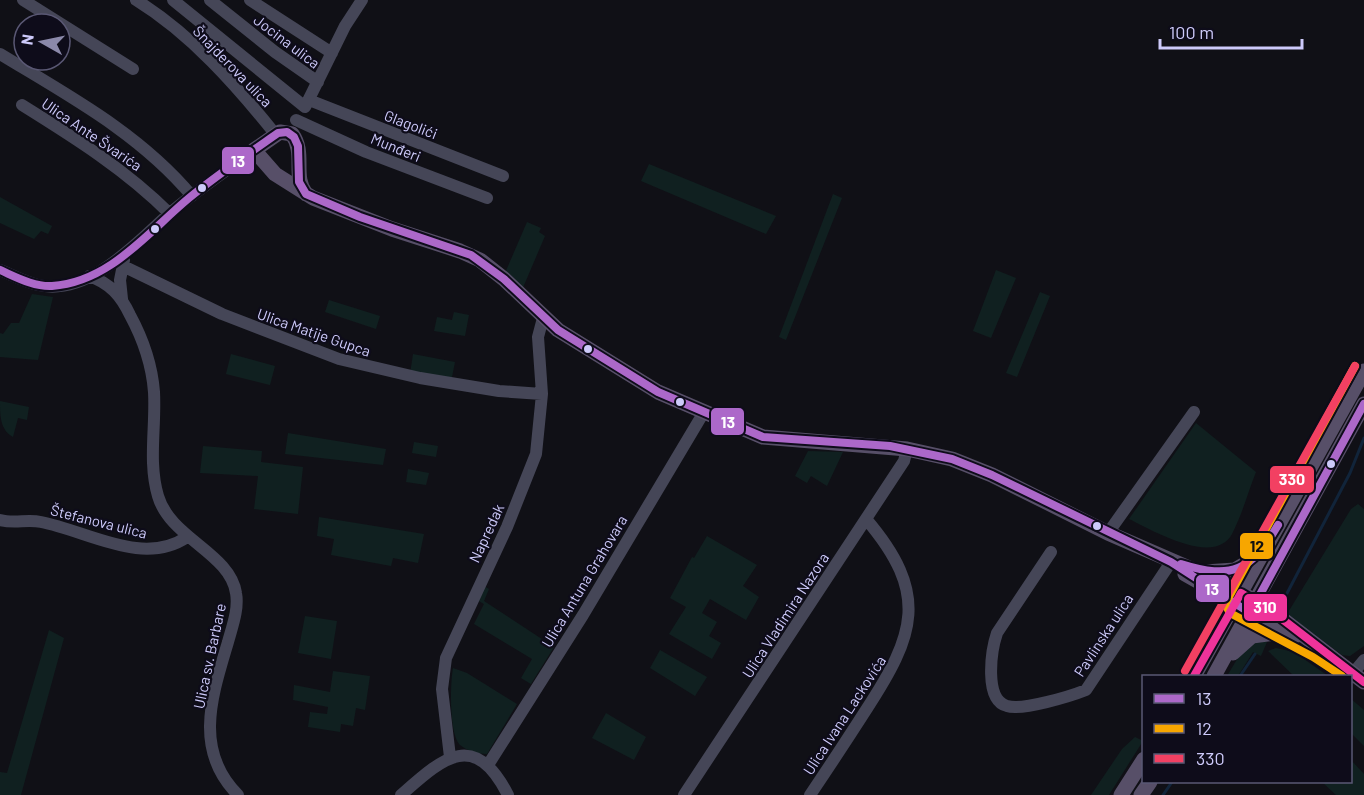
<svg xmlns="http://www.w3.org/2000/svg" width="1364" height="795" viewBox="0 0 1364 795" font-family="Barlow,sans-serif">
	<rect width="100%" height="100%" fill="#101016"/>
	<path fill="#102020" d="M649 164 776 216 766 234 641 181Z
		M833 194 842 198 786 340 779 337Z
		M0 197 52 226 48 234 41 231 34 239 0 223Z
		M527 222 541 228 539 232 545 236 522 290 505 273Z
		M996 270 1016 278 991 338 973 331Z
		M1040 292 1050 296 1017 377 1006 373Z
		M32 294 53 297 38 360 0 357V333L3 334 11 323H19Z
		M329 300 380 316 376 329 325 312Z
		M454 312 469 315 465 336 434 331 437 317 452 320Z
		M231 354 275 366 270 385 226 374Z
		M413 354 455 362 451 382 410 374Z
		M0 401 29 407 27 420 18 418 13 437C0 430 0 415 0 401Z
		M1196 423 1256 472C1248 492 1242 515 1232 534 1214 567 1152 530 1129 519Z
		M288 433 386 449 383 465 285 454Z
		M414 442 438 446 436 457 412 453Z
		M203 446 262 451 261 462 303 467 298 514 254 509 258 476 200 473Z
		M808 451 843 452 827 486 811 476 807 483 795 476Z
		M408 469 429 473 426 485 406 482Z
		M1358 504 1364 509V646L1350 656 1342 655 1287 614 1351 509Z
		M319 517 424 534 418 563 393 558 391 566 331 555 334 539 317 536Z
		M707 536 757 565 743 586 759 597 746 620 710 599 702 613 717 622 709 636 721 643 712 659 669 634 686 607 670 598 692 557 694 558Z
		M482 585 489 589 484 601 554 647 531 684 521 678 532 659 474 624 484 604 475 599Z
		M1221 610 1185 676H1178L1216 612Z
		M305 616 337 621 331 659 298 653Z
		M49 630 64 638 21 795H0V772L7 773Z
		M1258 639 1267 642 1261 656 1253 652 1238 676H1227L1242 651Z
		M1276 648 1294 652 1328 676H1294L1268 651Z
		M660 650 707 677 695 696 650 668Z
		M453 668 467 673 517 704 487 754C479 754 467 751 460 745 449 734 450 684 453 668Z
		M333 671 370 676 365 710 356 708 353 726 341 724 340 732 308 727 310 712 327 714 328 707 293 700 294 685 330 692Z
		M1350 698 1364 710V746L1351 733Z
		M606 713 646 737 634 760 592 738Z
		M1135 737 1143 741 1109 795H1091L1122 749Z
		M1351 760 1364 774V795H1336L1322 782H1350Z"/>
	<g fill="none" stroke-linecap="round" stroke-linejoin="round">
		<path stroke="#11243a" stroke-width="3" d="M1284 599 1350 473 1364 438
			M1240 676 1255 654
			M1163 795 1172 782"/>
		<path stroke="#454657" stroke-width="12" d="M23 0 133 69
			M136 0C191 34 236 85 276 135
			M173 0 305 107
			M210 0 275 52 318 82
			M250 0 332 53
			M0 54C69 96 139 133 192 196
			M309 100 503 176
			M22 105C75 138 126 170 170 214
			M305 107 345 26 362 0
			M296 120 366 152 487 198
			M123 266 222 314 339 359 420 378 499 391 542 394
			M0 270C12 275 25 282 38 285 89 297 137 242 170 213 197 190 226 171 254 150
			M89 276C110 283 121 296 130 315 143 339 152 365 154 392 156 427 148 462 158 496 170 538 230 553 236 593 239 609 232 627 228 642 212 696 193 750 238 795
			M122 299 120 280 124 260
			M0 520C14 524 27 519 41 522 88 531 143 567 187 537
			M1108 533 1194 412
			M1051 552 997 633C991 651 984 700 1007 706 1022 711 1071 696 1086 690L1171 562
			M1354 672 1364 660
			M450 757 442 689 446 658 507 527 536 454 542 394 538 337 543 318
			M488 765 583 615 704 412
			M401 795C442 759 474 728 508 795
			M684 795 904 461 907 449
			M810 795C829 767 848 738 866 710 915 635 930 594 866 519"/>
		<path stroke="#574f68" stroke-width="15" d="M306 194C292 176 306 153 292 134L280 132 254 150 275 174 313 198 392 229 460 251 480 260 504 279 558 330 658 392 763 437 907 449 952 459 992 475 1108 533 1228 585 1273 612 1364 682
			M1205 572 1235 570 1260 555
			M1185 574 1295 636
			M1233 653 1252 636 1283 632
			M1194 676 1364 371
			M1214 676 1364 404
			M1121 795 1144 759
			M1141 795 1150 782"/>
		<g stroke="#0e0c1a" stroke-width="12">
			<path id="bus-1" d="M0 270C16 277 34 287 52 286 110 282 148 232 189 198 217 175 248 154 278 133L287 132 294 137 298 146 299 182 306 194 360 217 471 255 504 279 558 330 658 392 763 437 890 446 952 459 992 475 1171 562 1250 613 1364 404
				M1181 564C1232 580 1251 571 1278 525"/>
		</g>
		<g stroke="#0e0c1a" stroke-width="12">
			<path id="bus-2" d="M1342 676 1313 657 1230 613 1225 604 1355 366"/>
		</g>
		<g stroke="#0e0c1a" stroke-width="12">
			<path id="bus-3" d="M1185 671 1355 366"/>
		</g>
		<g stroke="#0e0c1a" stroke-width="12">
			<path id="bus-4" d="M1194 676 1241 593 1273 612 1364 682"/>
		</g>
		<use href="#bus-1" stroke="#ac68c9" stroke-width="8"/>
		<use href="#bus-2" stroke="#f7a600" stroke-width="8"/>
		<use href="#bus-3" stroke="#f24062" stroke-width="8"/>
		<use href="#bus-4" stroke="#ef339a" stroke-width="8"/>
	</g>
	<g fill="#cdcafa" stroke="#0e0c1a" stroke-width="2">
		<circle cx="202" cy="188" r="5"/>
		<circle cx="155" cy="229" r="5"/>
		<circle cx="588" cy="349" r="5"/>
		<circle cx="680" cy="402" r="5"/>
		<circle cx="1331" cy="464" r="5"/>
		<circle cx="1097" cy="526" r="5"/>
	</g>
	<g text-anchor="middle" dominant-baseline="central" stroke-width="4.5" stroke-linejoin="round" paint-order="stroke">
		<g font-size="15" fill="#cdcafa" stroke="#0e0c1a">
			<text transform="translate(287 41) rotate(37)">Jocina ulica</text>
			<text transform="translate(233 66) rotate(46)">Šnajderova ulica</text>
			<text transform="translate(411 124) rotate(21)">Glagolići</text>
			<text transform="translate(92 134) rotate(34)">Ulica Ante Švarića</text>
			<text transform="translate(396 147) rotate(22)">Munđeri</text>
			<text transform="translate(314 332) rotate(19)">Ulica Matije Gupca</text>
			<text transform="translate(99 521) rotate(14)">Štefanova ulica</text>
			<text transform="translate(486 533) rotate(-65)">Napredak</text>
			<text transform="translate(584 581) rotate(-59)">Ulica Antuna Grahovara</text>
			<text transform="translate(785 615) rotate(-57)">Ulica Vladimira Nazora</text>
			<text transform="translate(1103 635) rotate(-57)">Pavlinska ulica</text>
			<text transform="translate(209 656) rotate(-78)">Ulica sv. Barbare</text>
			<text transform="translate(844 715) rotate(-57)">Ulica Ivana Lackovića</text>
		</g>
	</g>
	<g stroke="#0e0c1a" stroke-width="2">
		<rect x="221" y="146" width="34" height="29" rx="6" fill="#ac68c9"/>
		<rect x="710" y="407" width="35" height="29" rx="6" fill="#ac68c9"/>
		<rect x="1269" y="465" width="46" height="29" rx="6" fill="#f24062"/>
		<rect x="1239" y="532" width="35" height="28" rx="6" fill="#f7a600"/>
		<rect x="1195" y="574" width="35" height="29" rx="6" fill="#ac68c9"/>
		<rect x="1243" y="593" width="45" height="29" rx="6" fill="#ef339a"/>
	</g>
	<g font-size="16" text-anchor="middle" font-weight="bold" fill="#fff">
		<text x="238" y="167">13</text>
		<text x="728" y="428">13</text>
		<text x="1292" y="485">330</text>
		<text x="1212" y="595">13</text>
		<text x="1265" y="613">310</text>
	</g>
	<g font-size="16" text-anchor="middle" font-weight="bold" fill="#111">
		<text x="1257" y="552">12</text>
	</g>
	<rect x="1142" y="675" width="210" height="108" fill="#0e0c1a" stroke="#5a5874" stroke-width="1.5"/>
	<rect x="1154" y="694" width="30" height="9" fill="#ac68c9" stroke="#5a5874" stroke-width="1.5"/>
	<text x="1196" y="705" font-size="18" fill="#cdcafa">13</text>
	<rect x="1154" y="724" width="30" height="9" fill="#f7a600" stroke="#5a5874" stroke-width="1.5"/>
	<text x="1196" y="735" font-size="18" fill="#cdcafa">12</text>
	<rect x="1154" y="754" width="30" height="9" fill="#f24062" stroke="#5a5874" stroke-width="1.5"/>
	<text x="1196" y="765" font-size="18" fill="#cdcafa">330</text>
	<g transform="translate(42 42) rotate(279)"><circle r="28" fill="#0e0c1a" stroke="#5a5874" stroke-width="1.5"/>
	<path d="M0-4.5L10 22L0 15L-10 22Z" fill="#8b89aa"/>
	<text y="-9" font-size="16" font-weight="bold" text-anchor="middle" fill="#cdcafa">N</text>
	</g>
	<path d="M1160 39v9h142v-9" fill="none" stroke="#cdcafa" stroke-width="3"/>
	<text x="1169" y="39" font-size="18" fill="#cdcafa" stroke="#0e0c1a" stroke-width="4.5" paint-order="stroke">100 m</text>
</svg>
